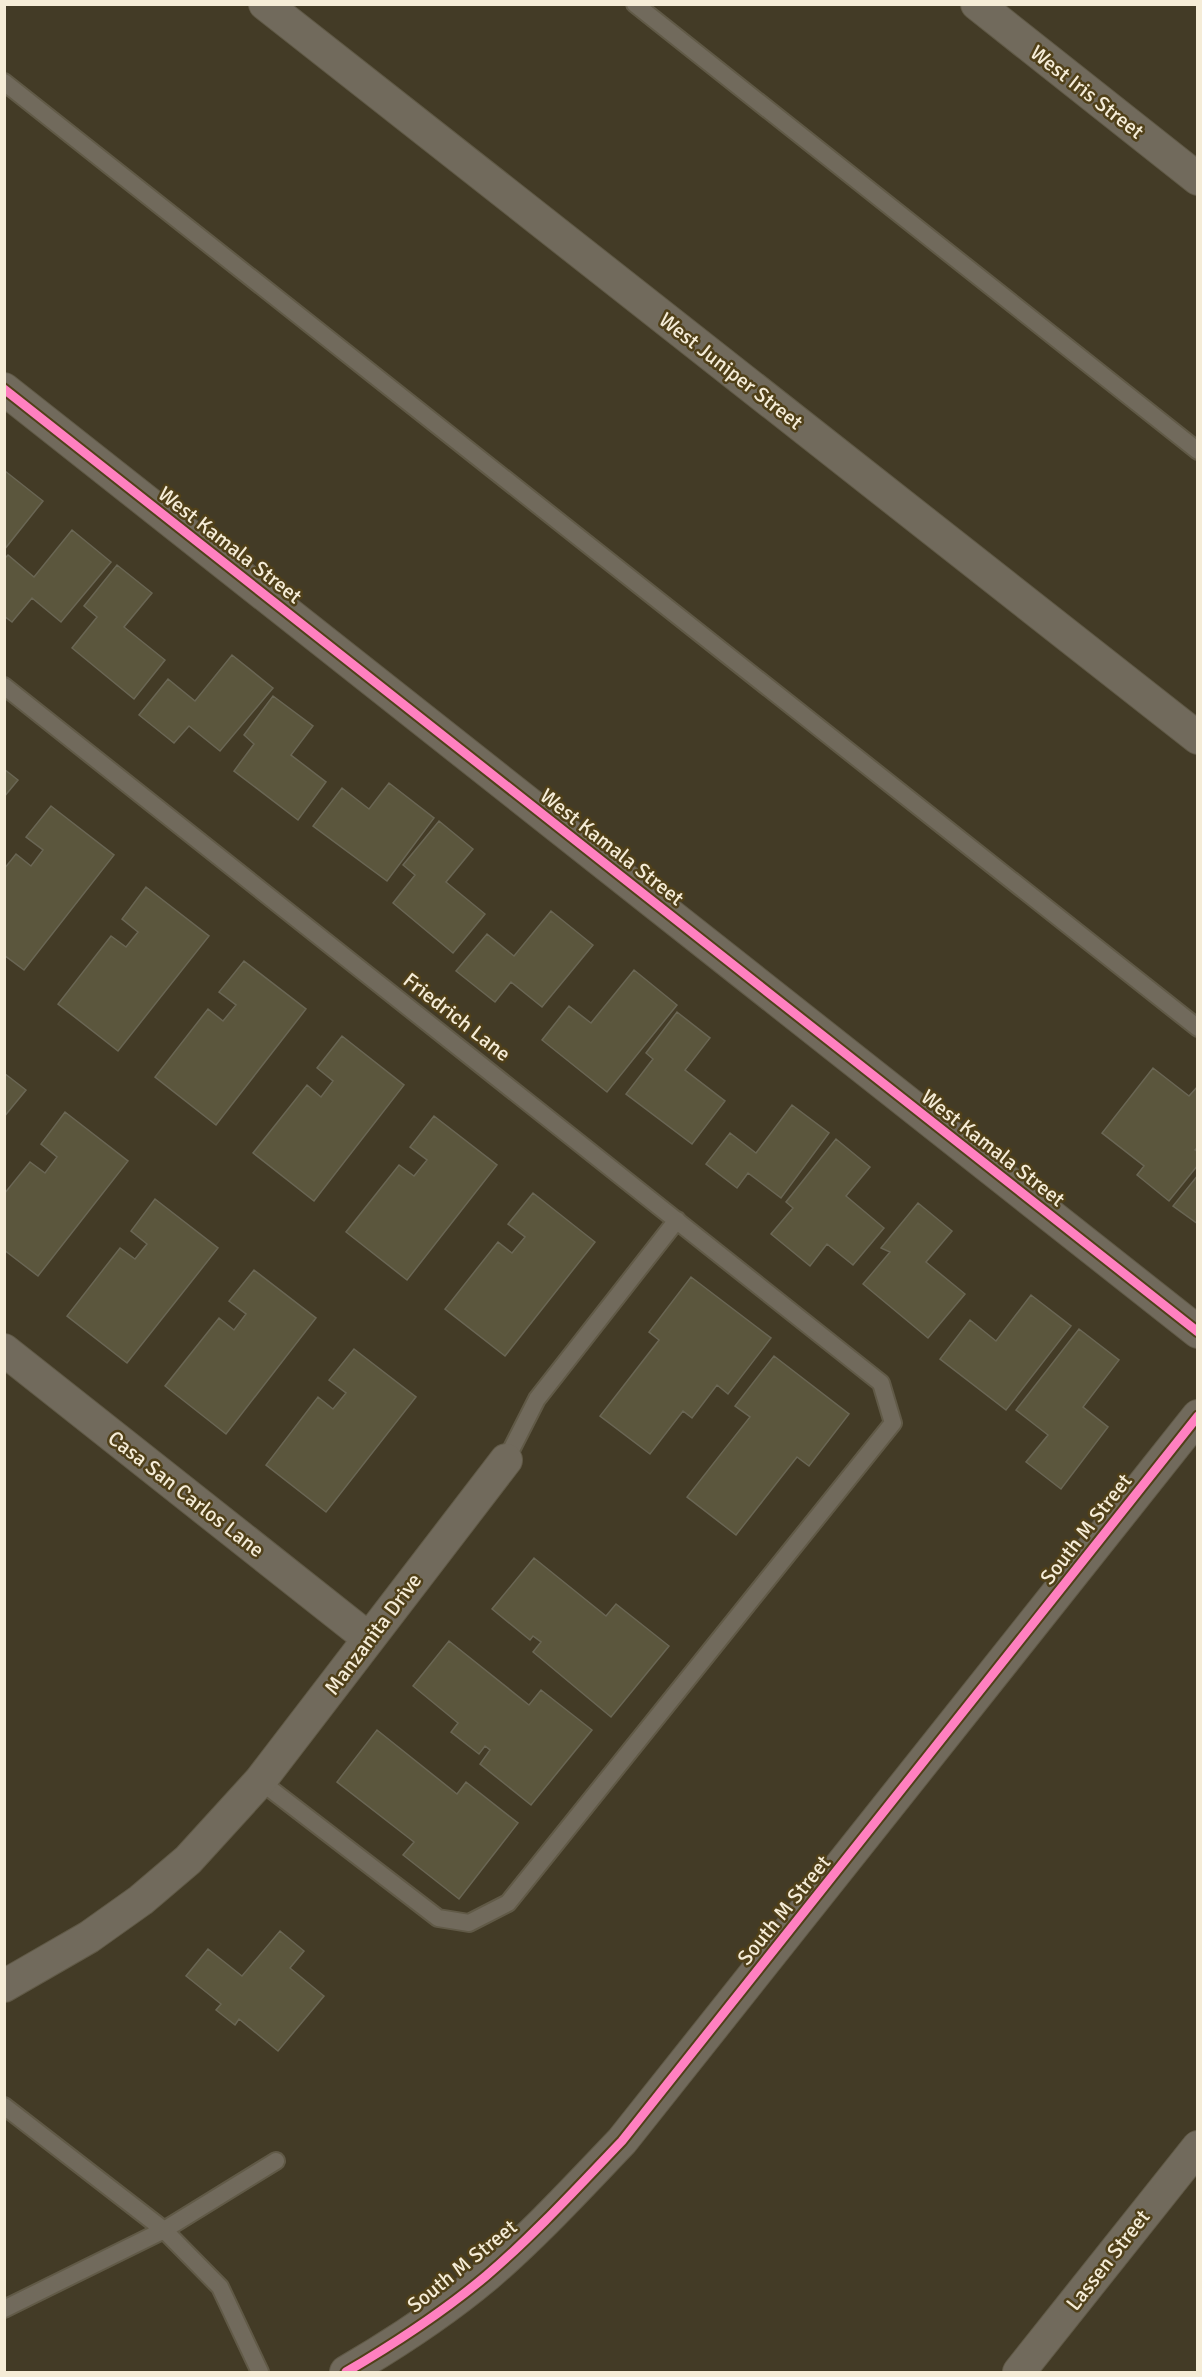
<svg xmlns="http://www.w3.org/2000/svg" width="1202" height="2377" viewBox="0 0 1202 2377" font-family="Signika,sans-serif">
	<rect width="100%" height="100%" fill="#433b26"/>
	<path fill="#5b563d" stroke="#6a6654" stroke-width="1.5" d="M5 471 43 501 4 550V471Z
		M72 530 111 562 61 622 32 598 12 622 4 616V559L8 555 34 577Z
		M117 565 152 593 124 627 165 660 134 699 72 648 97 617 84 606Z
		M232 655 273 688 220 751 189 726 174 743 139 715 168 679 195 701Z
		M273 696 313 726 291 755 326 782 298 820 234 771 254 744 244 735Z
		M4 769 18 780 4 797Z
		M389 783 434 818 387 881 313 826 342 788 369 809Z
		M51 806 114 855 24 970 4 955V869L16 854 31 866 43 850 26 837Z
		M439 821 473 849 446 882 485 914 453 953 393 903 415 875 403 865Z
		M146 887 209 936 118 1051 58 1004 111 936 126 947 138 932 122 919Z
		M551 911 593 945 542 1007 511 982 495 1002 456 971 487 934 514 956Z
		M244 961 306 1009 216 1125 155 1077 208 1009 223 1021 236 1005 219 992Z
		M634 970 677 1005 607 1092 542 1040 569 1006 591 1023Z
		M677 1012 710 1038 685 1070 725 1101 692 1144 626 1094 653 1059 646 1053Z
		M342 1036 404 1085 314 1201 253 1153 307 1085 321 1097 333 1081 317 1068Z
		M1153 1068 1189 1096 1198 1086V1147L1195 1150 1198 1152V1165L1169 1201 1137 1175 1144 1166 1102 1133Z
		M4 1073 26 1090 4 1117Z
		M792 1105 829 1133 781 1198 748 1173 737 1188 706 1164 730 1133 756 1153Z
		M65 1112 128 1161 38 1276 4 1250V1194L30 1162 45 1173 57 1157 41 1144Z
		M434 1116 497 1165 407 1280 346 1232 399 1165 414 1176 427 1160 410 1147Z
		M836 1139 870 1167 846 1196 884 1228 853 1265 827 1244 810 1266 771 1234 793 1208 786 1202Z
		M1198 1175V1224L1173 1206Z
		M533 1193 595 1242 505 1356 445 1309 498 1242 512 1253 525 1237 508 1224Z
		M155 1199 218 1248 127 1363 67 1316 120 1248 135 1259 147 1244 131 1231Z
		M918 1203 952 1231 926 1262 965 1294 928 1338 863 1284 890 1252 881 1248Z
		M254 1270 316 1318 226 1434 165 1386 219 1318 234 1330 246 1314 229 1301Z
		M691 1277 771 1338 728 1394 717 1385 692 1418 683 1411 650 1454 600 1416 659 1340 649 1332Z
		M1031 1295 1071 1326 1006 1410 940 1359 970 1320 996 1341Z
		M1079 1329 1119 1360 1083 1407 1108 1427 1061 1489 1026 1462 1048 1435 1016 1410Z
		M354 1349 416 1397 326 1512 266 1465 318 1397 333 1409 346 1393 329 1380Z
		M774 1356 849 1414 809 1466 797 1457 736 1535 687 1497 750 1417 735 1406Z
		M534 1558 606 1616 616 1604 669 1646 611 1717 533 1652 541 1642 533 1636 530 1640 492 1609Z
		M449 1641 529 1705 541 1690 592 1730 531 1805 480 1764 490 1750 485 1746 479 1754 451 1732 458 1723 413 1686Z
		M377 1730 457 1794 466 1782 518 1823 459 1899 403 1855 414 1842 337 1782Z
		M280 1931 304 1951 290 1968 324 1996 278 2051 239 2019 235 2025 216 2010 221 2004 186 1976 208 1949 242 1976Z"/>
	<g fill="none" stroke-linecap="round" stroke-linejoin="round">
		<g stroke="#615a47" stroke-width="20">
			<path id="lane" d="M635 4 1198 451
				M4 82 1198 1028
				M4 686 881 1383 893 1423 508 1903 469 1923 438 1918 260 1781
				M506 1460 537 1399 677 1220
				M4 2106 164 2230 276 2161
				M4 2309 164 2230 220 2287 260 2372"/>
		</g>
		<g stroke="#615a47" stroke-width="34">
			<path id="street" d="M265 4 1198 738
				M977 4 1198 179
				M4 389 1198 1332
				M4 1350 368 1638
				M4 1986 89 1937 141 1900 188 1860 260 1781 506 1460
				M346 2372C394 2344 443 2312 486 2276 534 2235 578 2187 622 2141L1198 1416
				M1019 2372 1198 2147"/>
		</g>
		<use href="#lane" stroke="#716a5c" stroke-width="16"/>
		<use href="#street" stroke="#716a5c" stroke-width="32"/>
		<g stroke="#504019" stroke-width="13">
			<path id="cycleway" d="M4 389 1198 1332
				M346 2372C394 2344 443 2312 486 2276 534 2235 578 2187 622 2141L1198 1416"/>
		</g>
		<use href="#cycleway" stroke="#ff80c0" stroke-width="9"/>
	</g>
	<g text-anchor="middle" dominant-baseline="central" stroke-width="5" stroke-linejoin="round" paint-order="stroke">
		<g font-size="21" fill="#f5ecd7" stroke="#504019">
			<text transform="translate(1087 92) rotate(38)">West Iris Street</text>
			<text transform="translate(731 371) rotate(38)">West Juniper Street</text>
			<text transform="translate(230 545) rotate(38)">West Kamala Street</text>
			<text transform="translate(612 847) rotate(38)">West Kamala Street</text>
			<text transform="translate(457 1017) rotate(38)">Friedrich Lane</text>
			<text transform="translate(993 1148) rotate(38)">West Kamala Street</text>
			<text transform="translate(186 1494) rotate(38)">Casa San Carlos Lane</text>
			<text transform="translate(1086 1529) rotate(-52)">South M Street</text>
			<text transform="translate(373 1634) rotate(-53)">Manzanita Drive</text>
			<text transform="translate(784 1910) rotate(-51)">South M Street</text>
			<text transform="translate(1108 2260) rotate(-52)">Lassen Street</text>
			<text transform="translate(462 2266) rotate(-39)">South M Street</text>
		</g>
	</g>
	<rect width="1202" height="2377" fill="none" stroke="#f5ecd7" stroke-width="12"/>
</svg>
